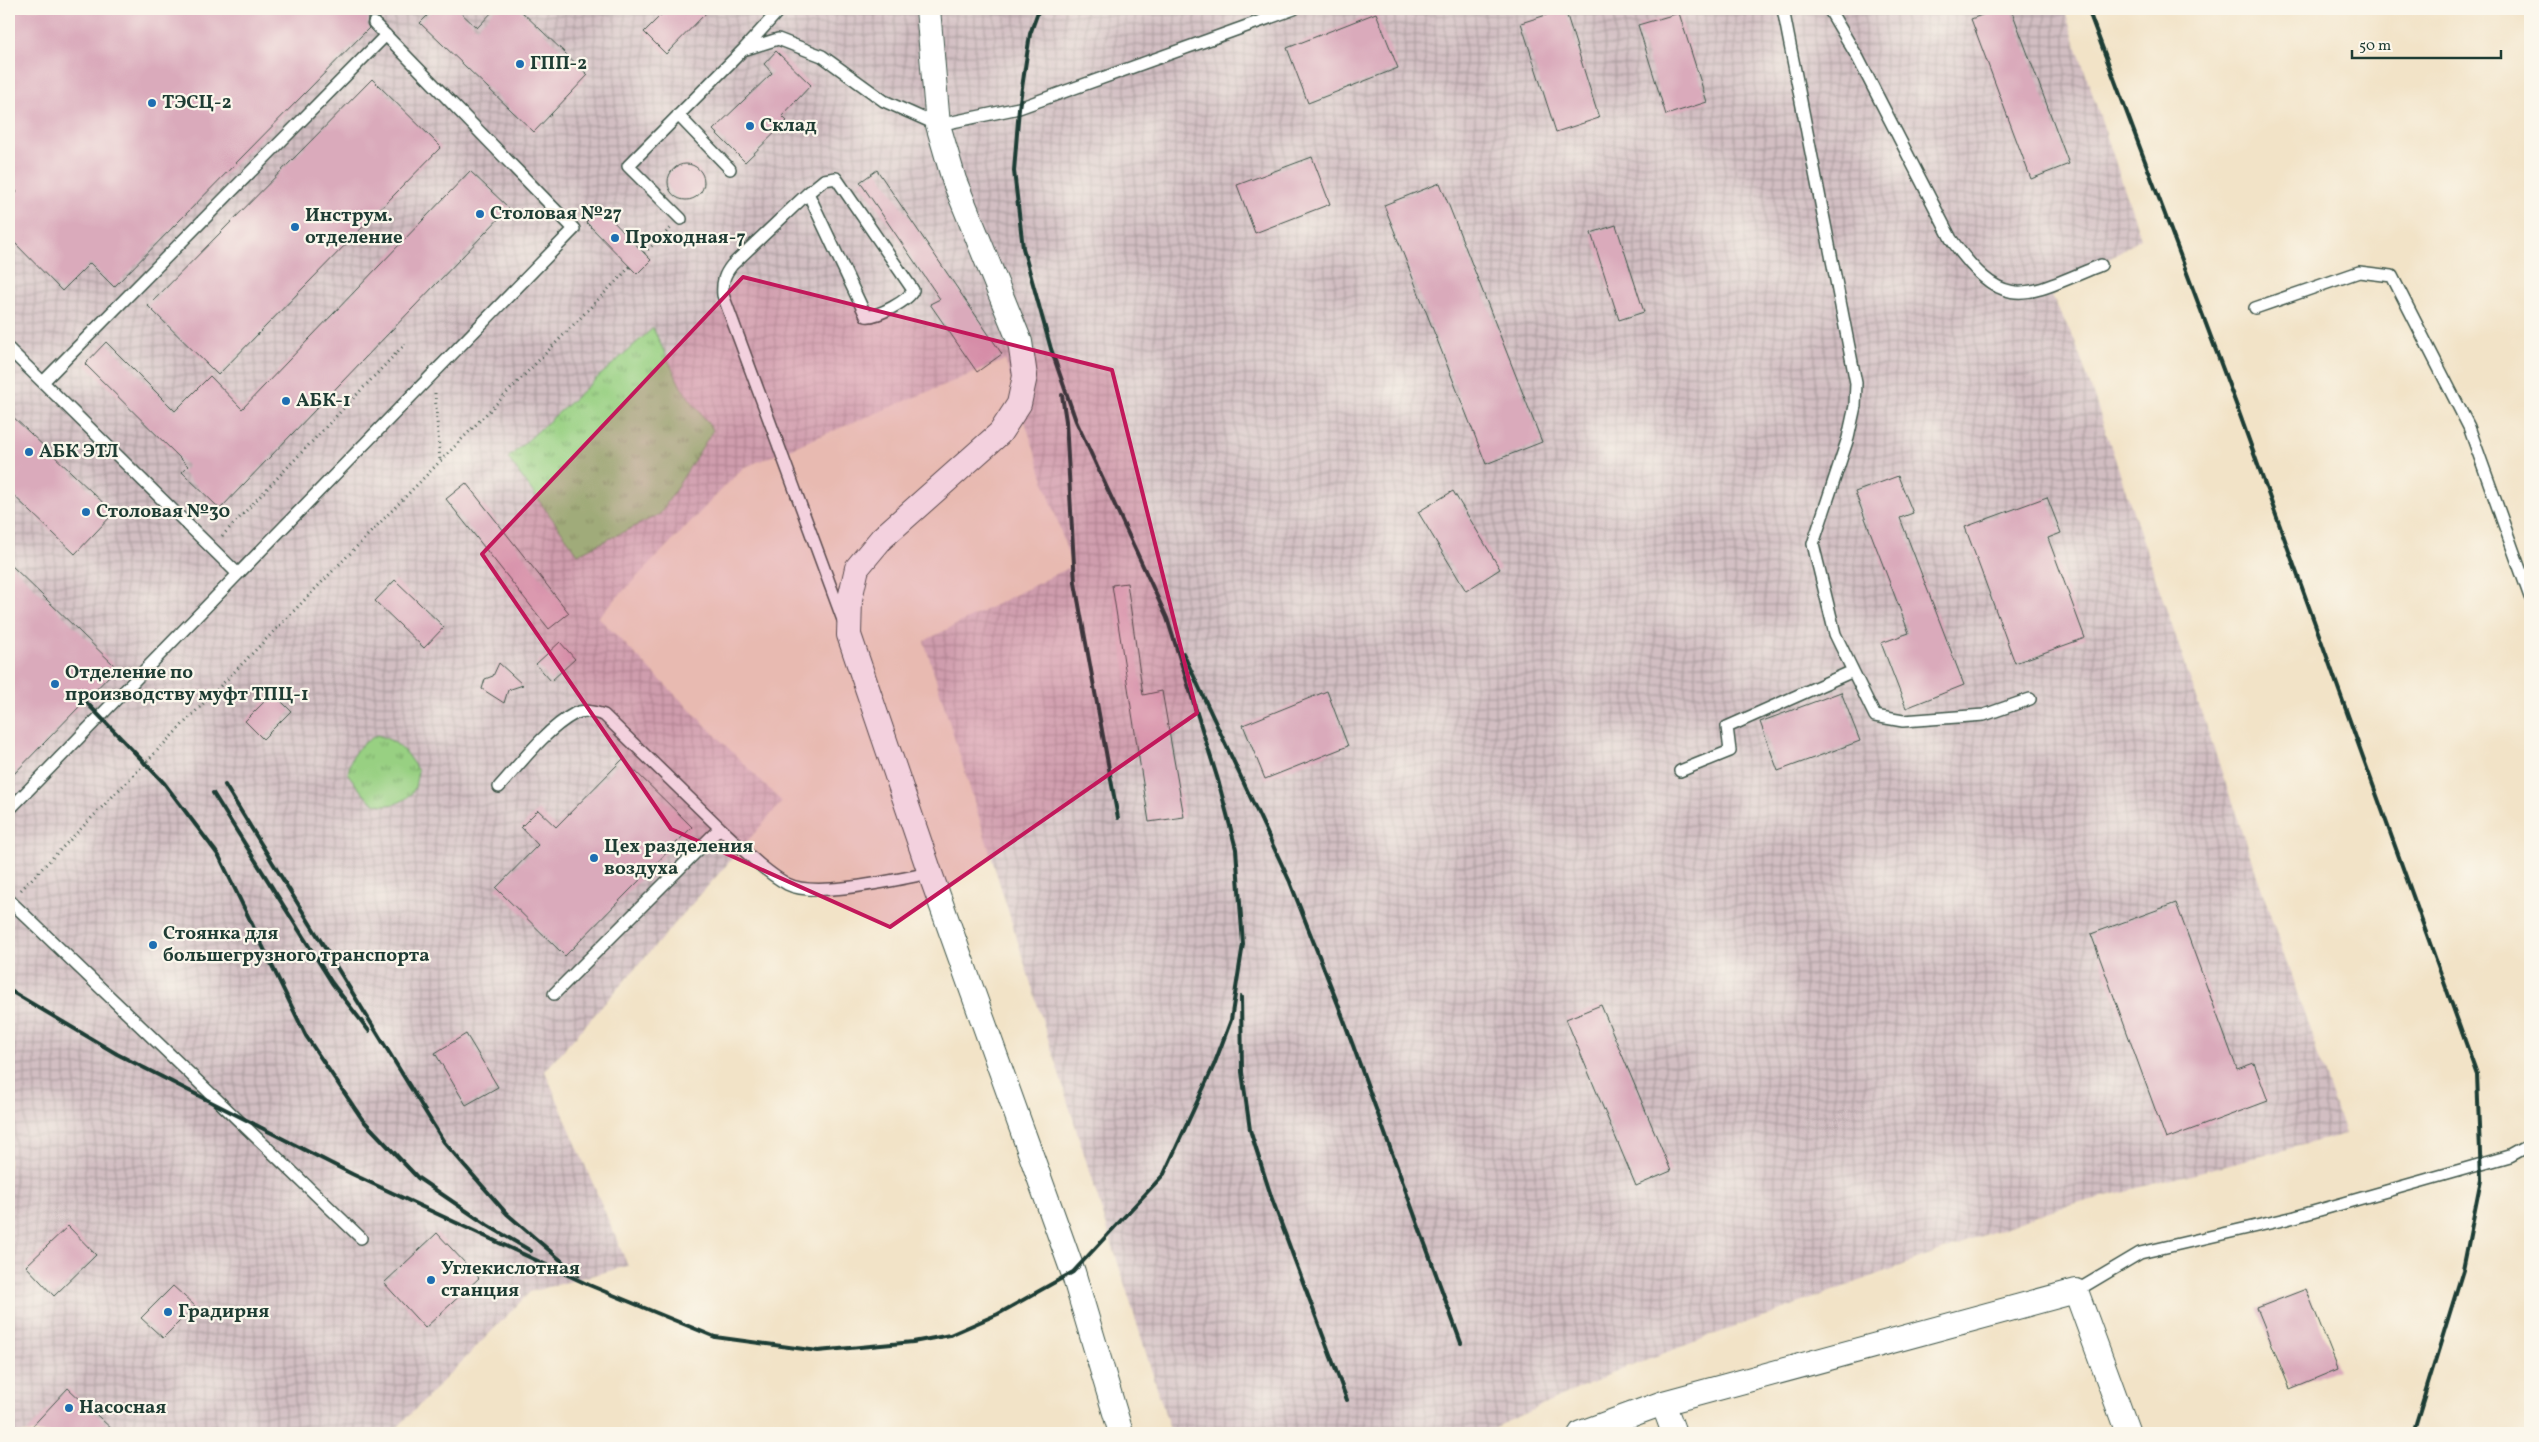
<svg xmlns="http://www.w3.org/2000/svg" width="2539" height="1442" viewBox="0 0 2539 1442" font-family="Vollkorn,serif">
	<defs>
		<pattern id="industrial-grid" width="8" height="8" patternUnits="userSpaceOnUse" patternTransform="scale(1.25)"><rect width="8" height="8" fill="#d2bec2"/><path d="M0 4h8M4 0v8" fill="none" stroke="#aa9c9e"/></pattern>
		<pattern id="grass-tufts" width="24" height="20" patternUnits="userSpaceOnUse" patternTransform="scale(1.25)"><rect width="24" height="20" fill="#98d082"/><path d="M3 7l-1-3M5 7V3M7 7l1-3M15 17l-1-3M17 17v-4M19 17l1-3" fill="none" stroke="#7baa6b"/></pattern>
	</defs>
	<rect width="100%" height="100%" fill="#fbf7ec"/>
	<filter id="ink" filterUnits="userSpaceOnUse"><feTurbulence type="fractalNoise" baseFrequency=".02" numOctaves="2"/><feDisplacementMap in="SourceGraphic" scale="10" xChannelSelector="R" yChannelSelector="G"/><feConvolveMatrix kernelMatrix="1 2 1 2 8 2 1 2 1" color-interpolation-filters="sRGB"/></filter>
	<filter id="wash" filterUnits="userSpaceOnUse"><feTurbulence type="fractalNoise" baseFrequency=".0096" numOctaves="4" result="noise"/><feDisplacementMap in="SourceGraphic" scale="20" xChannelSelector="R" yChannelSelector="G"/><feGaussianBlur stdDeviation="1.12" result="paint"/><feColorMatrix in="noise" values="0 0 0 0 0 0 0 0 0 0 0 0 0 0 0 0 0 1.4 0 .05"/><feComposite in="paint" operator="in"/></filter>
	<g filter="url(#wash)">
		<rect width="100%" height="100%" fill="#f2e3c7"/>
		<path fill="url(#industrial-grid)" d="M9 9H2064L2141 238 2052 296 2075 341 2345 1134 2053 1210 1621 1369 1483 1433H1171L924 641 1072 566 1005 360 743 468 598 617 782 802 545 1071 628 1266 530 1292 392 1433H9Z"/>
		<path fill="url(#grass-tufts)" stroke="#5c865b" d="M653 328 681 387 713 430 660 514 578 554 508 458Z
			M377 735C400 742 405 751 418 771 417 776 416 782 415 787 409 803 385 810 371 801 362 794 355 783 348 774 351 752 358 746 377 735Z"/>
		<g id="blocks">
			<path fill="#daaabb" d="M9 9H388L379 18 373 16 368 18 367 24 369 28 114 287 90 263 62 291 9 237V201L17 192 9 183Z
				M434 9H457L477 28 495 9H519L588 75 534 132 420 23Z
				M667 9H710L666 54 644 32Z
				M1565 9 1599 118 1556 132 1521 23Z
				M1998 9H2011L2069 164 2031 179 1971 19Z
				M1376 13 1398 68 1308 103 1287 48Z
				M1679 13 1707 102 1666 115 1638 25Z
				M776 51 811 85 782 116 787 121 745 162 713 130 772 73 764 64Z
				M372 79 441 147 218 375 148 306Z
				M1312 157 1330 204 1255 233 1237 185Z
				M668 182a18 18 0 1 1 36 0a18 18 0 1 1-36 0Z
				M877 170 1002 354 977 372 930 304 940 299 860 182Z
				M470 171 509 208 220 509 182 472 188 466 85 364 106 342 175 411 210 376 242 409Z
				M1440 183 1542 442 1486 464 1384 205Z
				M600 208 651 260 637 274 586 222Z
				M1616 225 1644 312 1619 320 1591 233Z
				M9 413 114 513 75 554 9 491Z
				M1898 476 1913 513 1900 518 1964 685 1906 708 1881 643 1909 633 1855 492Z
				M466 483 569 613 549 629 446 499Z
				M1453 491 1500 569 1466 591 1418 512Z
				M2047 497 2061 533 2048 538 2085 638 2015 663 1965 527Z
				M9 563 117 668 9 779Z
				M395 580 444 627 424 648 375 601Z
				M1127 583 1143 695 1162 691 1184 817 1149 822 1112 585Z
				M560 642 575 659 551 681 536 664Z
				M499 663 523 685 508 690 504 703 482 689 485 679 493 676Z
				M1327 691 1348 746 1265 779 1243 725Z
				M1841 692 1860 741 1778 771 1760 722Z
				M273 693 291 711 263 739 245 721Z
				M623 759 692 827 565 956 496 888 538 845 521 827 538 810 556 827Z
				M2176 903 2237 1069 2254 1063 2268 1101 2166 1139 2091 934Z
				M1601 1005 1671 1171 1636 1186 1566 1019Z
				M466 1034 498 1087 466 1105 435 1053Z
				M68 1226 96 1255 54 1296 26 1266Z
				M437 1233 479 1278 425 1328 384 1283Z
				M173 1286 195 1306 163 1338 141 1318Z
				M2306 1289 2338 1369 2290 1389 2257 1308Z
				M68 1388 116 1433H26Z"/>
		</g>
	</g>
	<g filter="url(#ink)">
		<use href="#blocks" fill-opacity="0" stroke="#3f564a" stroke-width="1"/>
		<g fill="none" stroke-linecap="round" stroke-linejoin="round">
			<g stroke="#3f564a" stroke-width="14">
				<path id="service" d="M1783 9 1856 383 1855 406 1848 438 1813 544 1835 634 1875 716 1903 721 1984 715 2030 699
					M1829 9 1858 58 1951 239C2005 315 2025 296 2101 265
					M744 49 780 9
					M678 115 730 169
					M808 193 866 316C876 318 910 300 913 290L836 178 824 180 808 193 732 265C724 275 722 282 723 295L843 620
					M681 219 628 166 743 50 778 39 822 56 884 101 938 125 1019 108 1294 9
					M2255 308 2359 272 2392 276 2469 427 2530 597
					M9 349 238 574 9 810
					M43 382 386 35
					M238 574 574 229 374 23
					M1680 771 1730 751 1727 727 1853 671
					M499 787C520 764 546 729 574 714 584 709 594 712 604 715L720 828 554 994
					M720 828C741 847 762 870 787 884 816 899 898 879 930 873
					M9 900 361 1238
					M2076 1291 2140 1253 2295 1217 2510 1156 2530 1145"/>
			</g>
			<g stroke="#3f564a" stroke-width="26">
				<path id="minor" d="M928 9 938 125 954 180 1020 342 1025 376 1019 404 1000 433 882 538 857 568 850 599 849 635 930 873 1073 1272 1121 1433
					M1663 1403 1674 1433
					M1581 1433 1663 1403 2076 1291 2128 1433"/>
			</g>
			<path stroke="#3f564a" stroke-width="3" stroke-dasharray="1 4" stroke-linecap="butt" d="M644 253 671 228
				M435 393 440 461
				M222 536 405 344
				M21 890 630 267"/>
			<use href="#service" stroke="#fff" stroke-width="11"/>
			<use href="#minor" stroke="#fff" stroke-width="24"/>
			<path stroke="#1f3d34" stroke-width="4" d="M2088 9 2236 404 2477 1074 2481 1179 2463 1270 2413 1433
				M1062 395 1066 421 1075 583 1118 818
				M1183 653 1290 882 1339 1007 1461 1343
				M85 701 164 783 219 856 306 1036 362 1119 418 1178 487 1225 531 1251
				M225 785 444 1142 507 1214 578 1275
				M213 793 332 983 369 1031
				M9 990 117 1054 352 1174 589 1285 715 1337 818 1351 913 1342 950 1335 998 1314 1073 1272 1164 1174 1214 1065 1231 1020 1243 944 1236 849 1218 780 1167 618 1076 421 1051 349 1023 248 1014 171 1019 108 1030 34 1039 9
				M1241 997 1242 1072 1250 1130 1272 1199 1347 1400"/>
		</g>
	</g>
	<path fill="#c2185b" fill-opacity="0.2" stroke="#c2185b" stroke-width="4" stroke-linejoin="round" d="M743 277 1112 370 1197 713 890 927 671 829 482 554Z"/>
	<g fill="#1f6fb2" stroke="#fbf7ec" stroke-width="2">
		<circle cx="520" cy="64" r="5"/>
		<circle cx="152" cy="103" r="5"/>
		<circle cx="750" cy="126" r="5"/>
		<circle cx="480" cy="214" r="5"/>
		<circle cx="295" cy="227" r="5"/>
		<circle cx="615" cy="238" r="5"/>
		<circle cx="286" cy="401" r="5"/>
		<circle cx="29" cy="452" r="5"/>
		<circle cx="86" cy="512" r="5"/>
		<circle cx="55" cy="684" r="5"/>
		<circle cx="594" cy="858" r="5"/>
		<circle cx="153" cy="945" r="5"/>
		<circle cx="431" cy="1280" r="5"/>
		<circle cx="168" cy="1312" r="5"/>
		<circle cx="69" cy="1408" r="5"/>
	</g>
	<g text-anchor="middle" dominant-baseline="central" stroke-width="4.5" stroke-linejoin="round" paint-order="stroke">
		<g font-size="19" font-weight="bold" fill="#1f3d34" stroke="#fbf7ec" text-anchor="start">
			<text x="530" y="64">ГПП-2</text>
			<text x="162" y="103">ТЭСЦ-2</text>
			<text x="760" y="126">Склад</text>
			<text x="490" y="214">Столовая №27</text>
			<text x="305" y="216">Инструм.<tspan x="305" dy="22">отделение</tspan></text>
			<text x="625" y="238">Проходная-7</text>
			<text x="296" y="401">АБК-1</text>
			<text x="39" y="452">АБК ЭТЛ</text>
			<text x="96" y="512">Столовая №30</text>
			<text x="65" y="673">Отделение по<tspan x="65" dy="22">производству муфт ТПЦ-1</tspan></text>
			<text x="604" y="847">Цех разделения<tspan x="604" dy="22">воздуха</tspan></text>
			<text x="163" y="934">Стоянка для<tspan x="163" dy="22">большегрузного транспорта</tspan></text>
			<text x="441" y="1269">Углекислотная<tspan x="441" dy="22">станция</tspan></text>
			<text x="178" y="1312">Градирня</text>
			<text x="79" y="1408">Насосная</text>
		</g>
	</g>
	<rect width="2539" height="1442" fill="none" stroke="#fbf7ec" stroke-width="30"/>
	<path d="M2352 50v8h149v-8" fill="none" stroke="#1f3d34" stroke-width="2.5"/>
	<text x="2359" y="50" font-size="15" fill="#1f3d34" stroke="#fbf7ec" stroke-width="4" paint-order="stroke">50 m</text>
</svg>
